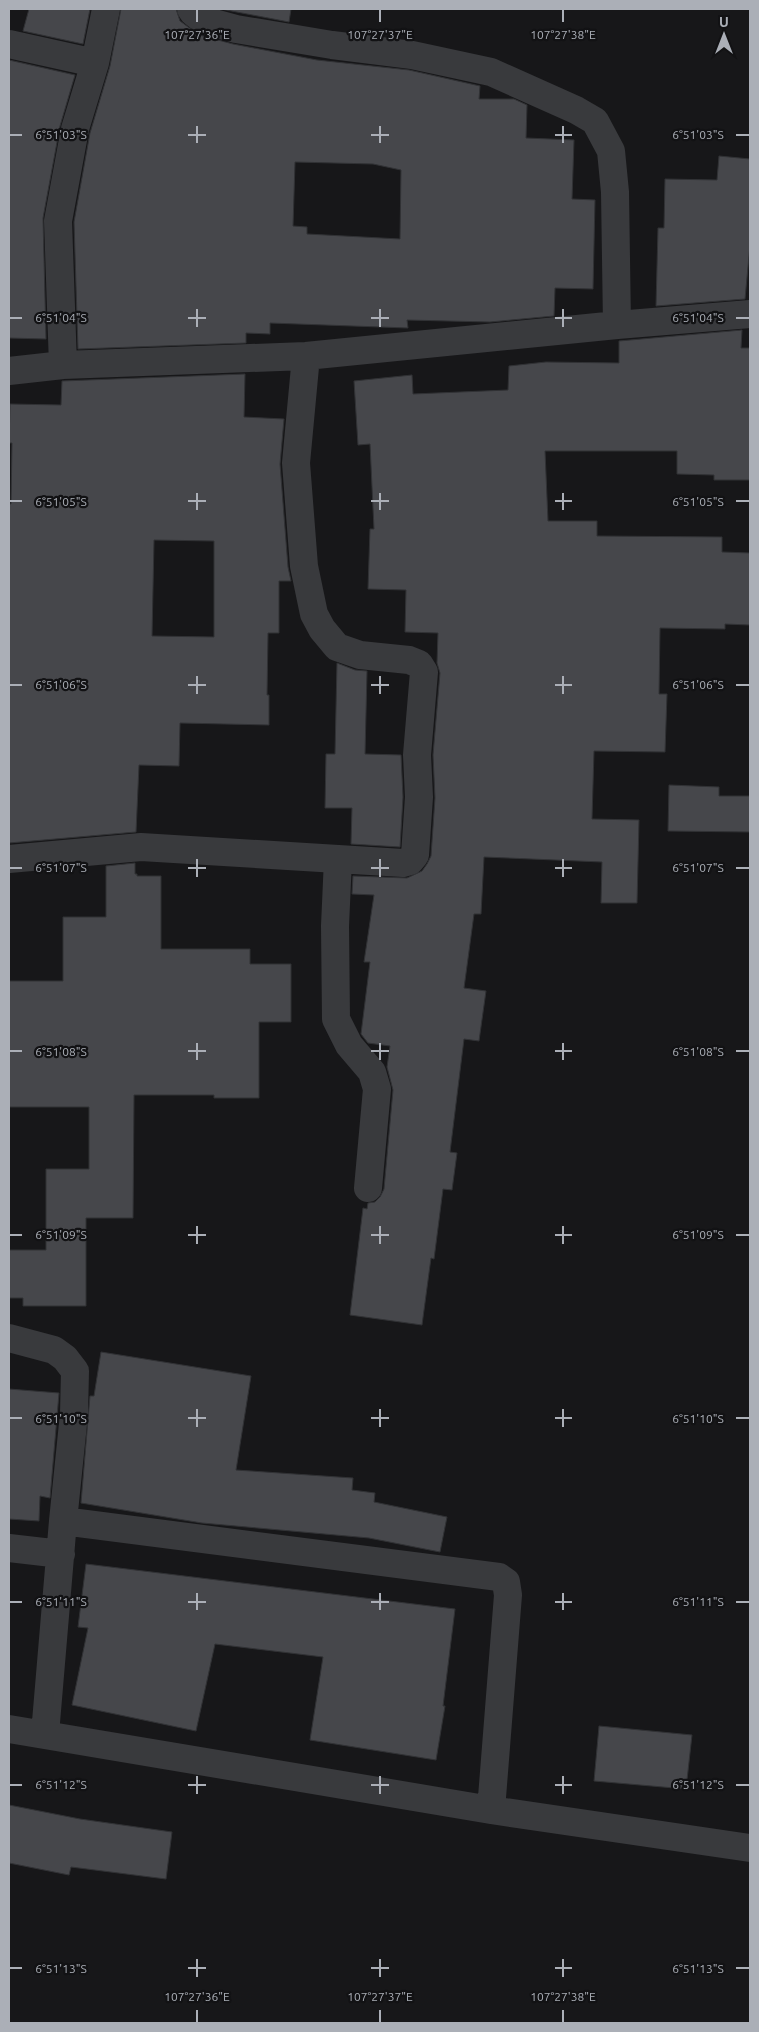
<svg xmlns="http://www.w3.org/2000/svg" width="759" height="2032" viewBox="0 0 759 2032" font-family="Ubuntu,sans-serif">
	<rect width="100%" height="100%" fill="#171719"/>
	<path fill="#46474b" stroke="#313235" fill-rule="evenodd" d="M29 9H90L83 44 23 31Z
		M121 9H176L180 21 199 35 233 44 317 60 409 70 480 86 479 99H514L527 105 526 138 574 140 572 199 595 200 593 289 555 288 554 316 490 322 407 320 408 328 270 323V334L246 333V343L78 349 74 222 90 133 110 66ZM295 162 373 164 401 170 400 239 307 234V227L293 226Z
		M221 9H291L289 22Z
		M9 60 75 75 60 126 43 218 46 339 9 338Z
		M719 156 750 159V245L745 299 656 306 658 228H664L665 179 717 180Z
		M742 330 741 348H750V480H714V475L677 474V451H545L548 521H597V536L722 537V552L750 553V625L725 624V629L660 628 659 694H667L665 752 594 751 592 819 639 820 637 903H601L602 862 484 857 481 914H474L464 988 486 991 479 1041 464 1039 450 1152 457 1153 452 1190 443 1189 434 1259 431 1258 422 1325 350 1315 363 1208 367 1209 368 1203 375 1202 380 1197 384 1189 393 1090 387 1067 390 1046 368 1043 361 1034 370 962H364L374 895 352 894 353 876 407 878 422 871 427 864 431 856 435 798 433 755 440 673 437 663 438 633 405 632 406 590 368 589 370 529H374L370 444 358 445 354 381 412 375 413 394 508 390 509 366 546 362 619 363V341Z
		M245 374 244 417 284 419 280 464 288 567 291 581H279V633H268L267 695H269V725L180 723 179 766 139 765 136 832 9 843V504H11L12 443H9L10 404 61 405 62 381ZM154 540 214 541V637L152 636Z
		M337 663 355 670 367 671 365 754 401 755 403 797 400 847 351 844 352 808H325L326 754H335Z
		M669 785 719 787V796H750V832L668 831Z
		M135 863V874H137V876H161V949H250V964H291V1022H259V1098H214V1095H134L133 1218H86V1306H23V1298H9V1250H46V1169H89V1107H9V981H63V917H106V866Z
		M101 1352 251 1376 236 1470 353 1478 352 1490 375 1493 374 1502 447 1517 440 1552 369 1538 202 1523 81 1503 90 1396H94Z
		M9 1389 59 1393 50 1498 40 1496 39 1521 9 1519Z
		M86 1564 455 1609 443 1706H445L436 1760 310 1740 323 1657 215 1644 196 1731 72 1705 88 1628 78 1627Z
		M599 1726 692 1735 686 1789 594 1781Z
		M9 1805 80 1819 172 1832 166 1879 71 1867 69 1875 9 1863Z"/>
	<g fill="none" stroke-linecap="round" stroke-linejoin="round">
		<path stroke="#393a3d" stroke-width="28" d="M191 9 193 12 203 20 236 29 332 45 412 55 491 72 576 110 595 121 611 151 615 192 617 325
			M9 44 95 63
			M63 365 58 221 75 129 95 63 106 9
			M9 371 63 365 306 356 617 325 750 314
			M9 859 141 847 403 863 410 861 415 855 419 797 417 755 424 672 419 664 409 660 360 655 337 647 322 629 314 614 304 566 296 463 306 356
			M338 859 335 926 336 1019 349 1045 372 1072 377 1089 368 1188
			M9 1338 54 1350 65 1358 75 1371 74 1414 63 1521 45 1734
			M63 1521 499 1577 506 1582 508 1595 491 1810
			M9 1548 61 1554
			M9 1729 491 1810 750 1848"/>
	</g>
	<path fill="none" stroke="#abafb7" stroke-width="2" d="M197 10V22M380 10V22M563 10V22M197 126V143M380 126V143M563 126V143M10 135H22M188 135H206M371 135H389M555 135H572M736 135H749M197 309V327M380 309V327M563 309V327M10 318H22M188 318H206M371 318H389M555 318H572M736 318H749M197 493V510M380 493V510M563 493V510M10 501H22M188 501H206M371 501H389M555 501H572M736 501H749M197 676V694M380 676V694M563 676V694M10 685H22M188 685H206M371 685H389M555 685H572M736 685H749M197 859V877M380 859V877M563 859V877M10 868H22M188 868H206M371 868H389M555 868H572M736 868H749M197 1043V1060M380 1043V1060M563 1043V1060M10 1051H22M188 1051H206M371 1051H389M555 1051H572M736 1051H749M197 1226V1244M380 1226V1244M563 1226V1244M10 1235H22M188 1235H206M371 1235H389M555 1235H572M736 1235H749M197 1409V1427M380 1409V1427M563 1409V1427M10 1418H22M188 1418H206M371 1418H389M555 1418H572M736 1418H749M197 1593V1610M380 1593V1610M563 1593V1610M10 1602H22M188 1602H206M371 1602H389M555 1602H572M736 1602H749M197 1776V1794M380 1776V1794M563 1776V1794M10 1785H22M188 1785H206M371 1785H389M555 1785H572M736 1785H749M197 1959V1977M380 1959V1977M563 1959V1977M10 1968H22M188 1968H206M371 1968H389M555 1968H572M736 1968H749M197 2010V2022M380 2010V2022M563 2010V2022"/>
	<g font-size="12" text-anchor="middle" fill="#abafb7" stroke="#121214" stroke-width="4.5" stroke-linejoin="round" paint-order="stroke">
		<text x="197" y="39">107°27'36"E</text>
		<text x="380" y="39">107°27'37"E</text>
		<text x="563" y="39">107°27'38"E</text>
		<text x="61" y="139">6°51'03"S</text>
		<text x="698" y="139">6°51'03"S</text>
		<text x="61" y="322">6°51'04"S</text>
		<text x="698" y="322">6°51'04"S</text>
		<text x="61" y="506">6°51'05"S</text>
		<text x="698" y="506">6°51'05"S</text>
		<text x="61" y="689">6°51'06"S</text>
		<text x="698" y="689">6°51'06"S</text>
		<text x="61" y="872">6°51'07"S</text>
		<text x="698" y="872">6°51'07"S</text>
		<text x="61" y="1056">6°51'08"S</text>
		<text x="698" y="1056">6°51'08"S</text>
		<text x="61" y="1239">6°51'09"S</text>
		<text x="698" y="1239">6°51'09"S</text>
		<text x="61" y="1423">6°51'10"S</text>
		<text x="698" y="1423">6°51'10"S</text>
		<text x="61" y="1606">6°51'11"S</text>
		<text x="698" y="1606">6°51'11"S</text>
		<text x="61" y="1789">6°51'12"S</text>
		<text x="698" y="1789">6°51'12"S</text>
		<text x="61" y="1973">6°51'13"S</text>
		<text x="698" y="1973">6°51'13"S</text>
		<text x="197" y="2001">107°27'36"E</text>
		<text x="380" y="2001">107°27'37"E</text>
		<text x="563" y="2001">107°27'38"E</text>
	</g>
	<rect width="759" height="2032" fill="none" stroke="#abafb7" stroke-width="20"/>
	<g transform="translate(724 35)" stroke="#121214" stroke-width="4" paint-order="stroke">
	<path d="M0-4L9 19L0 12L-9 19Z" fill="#abafb7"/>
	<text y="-8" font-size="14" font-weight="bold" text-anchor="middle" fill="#abafb7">U</text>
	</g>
</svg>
